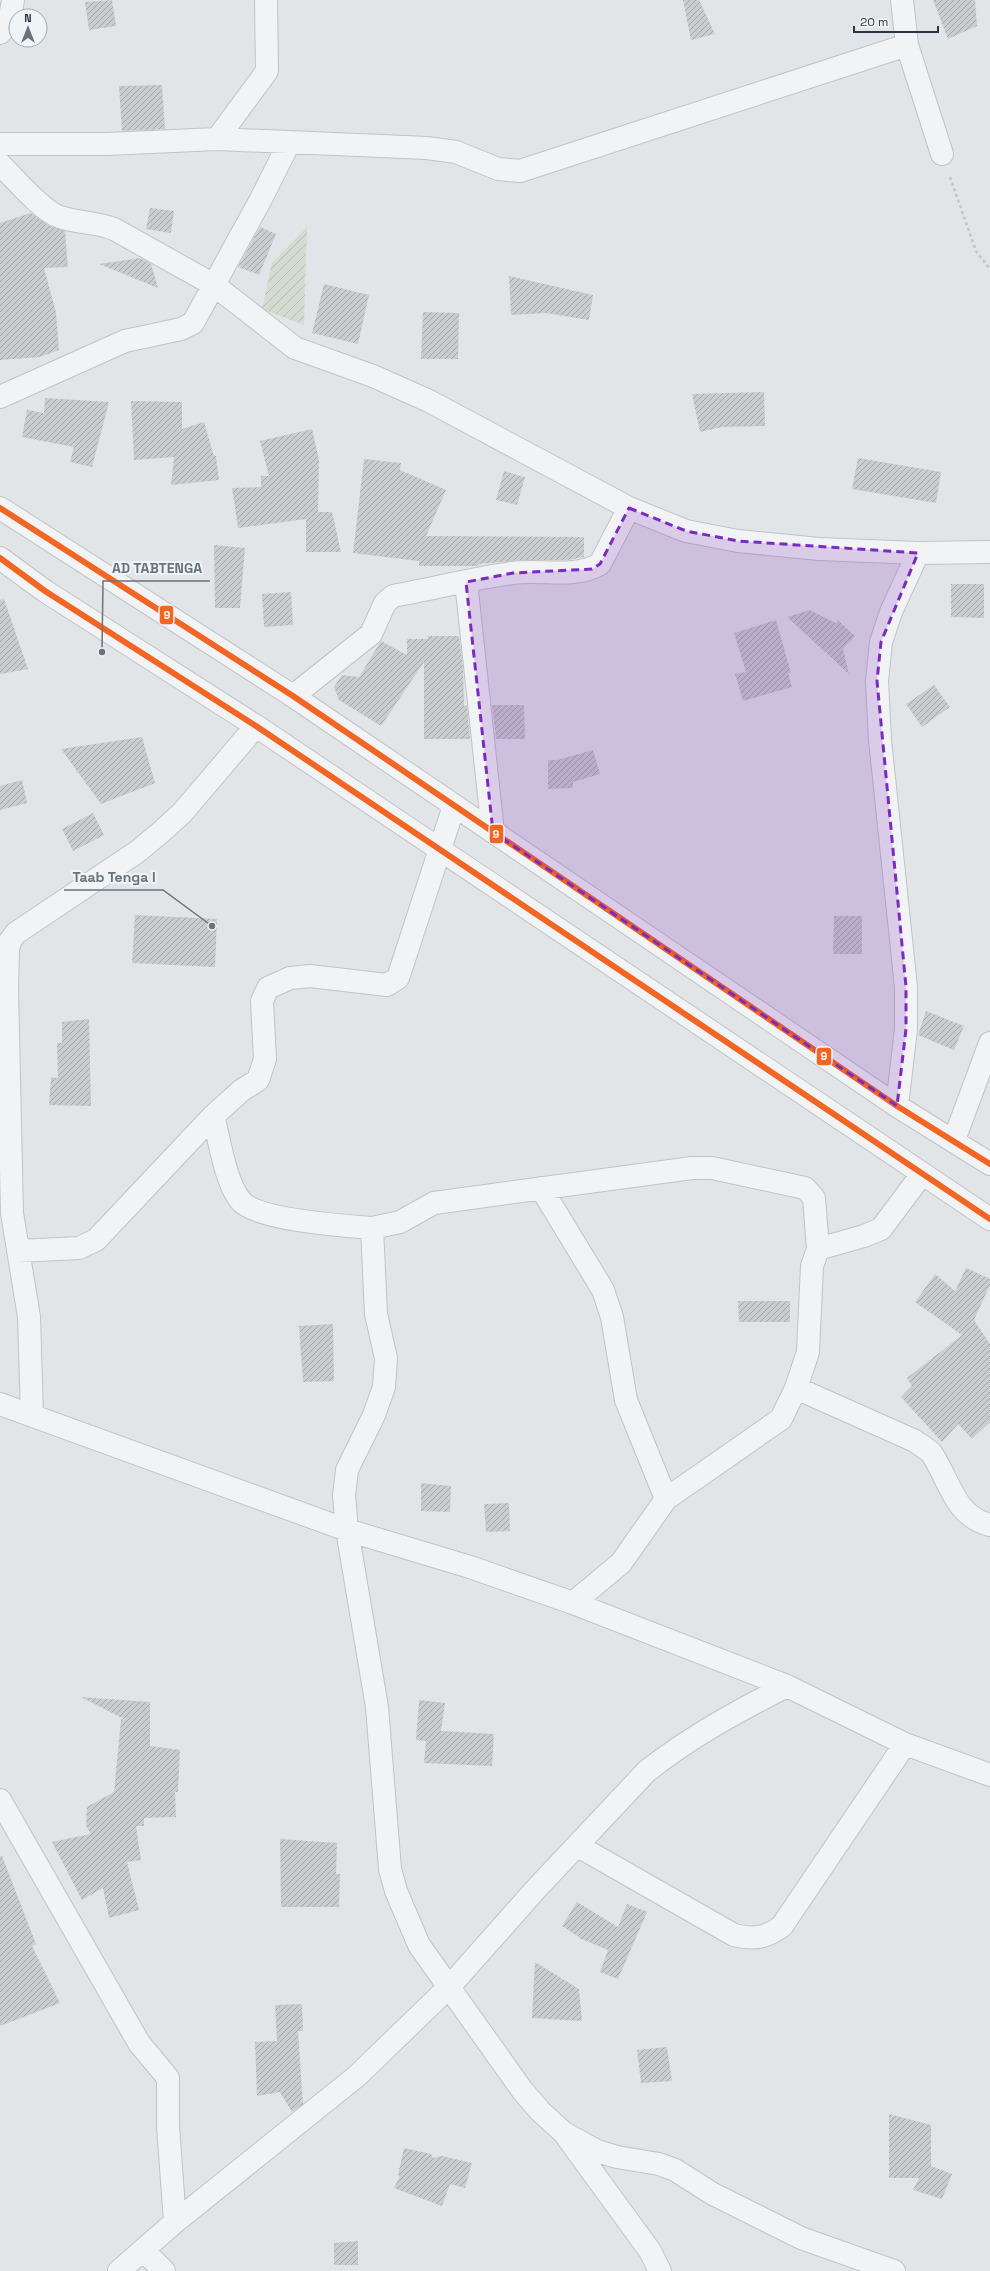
<svg xmlns="http://www.w3.org/2000/svg" width="990" height="2271" viewBox="0 0 990 2271" font-family="'Space Grotesk',sans-serif">
	<defs>
		<pattern id="garden-furrows" width="10" height="10" patternUnits="userSpaceOnUse"><rect width="10" height="10" fill="#d4dcd2"/><path d="M-1 1l2-2M0 10L10 0M9 11l2-2" fill="none" stroke="#b6bdb6"/></pattern>
		<pattern id="building-hatch" width="6" height="6" patternUnits="userSpaceOnUse"><rect width="6" height="6" fill="#cacdd0"/><path d="M-1 1l2-2M0 6l6-6M5 7l2-2" fill="none" stroke="#a4a7aa"/></pattern>
	</defs>
	<rect width="100%" height="100%" fill="#e2e5e8"/>
	<path fill="url(#garden-furrows)" d="M307 227 304 325 262 309 272 263Z"/>
	<path fill="url(#building-hatch)" d="M112 0 116 26 89 30 85 2Z
		M683 0H699L715 34 691 40Z
		M933 0H975L977 26 948 39Z
		M162 85 165 129 122 131 119 86Z
		M150 208 174 211 171 233 146 229Z
		M31 213 48 225 65 231 68 267 44 268 56 312 59 350 40 357 0 360V223Z
		M260 227 276 234 259 275 238 267Z
		M140 258 151 264 158 288 99 264Z
		M509 276 593 295 589 320 546 313 511 315Z
		M324 284 369 295 358 344 312 333Z
		M423 312 459 313 458 359H421Z
		M764 392 765 426 722 427 700 432 692 394Z
		M45 398 109 402 92 467 70 462 74 447 22 437 27 410 44 413Z
		M131 401 182 402V429L204 422 214 456H216L219 480 171 485 174 457 134 460Z
		M312 429 319 460 318 512H332L341 552H306V519L238 528 232 488 261 487V476H269L260 441Z
		M858 458 941 472 936 503 852 489Z
		M364 459 401 463 400 470 446 490 426 536 584 537V557L568 560H523L479 564 478 566H419V561L353 553Z
		M504 471 525 477 517 505 496 500Z
		M214 545 245 548 240 608H215Z
		M951 584H984V618L951 617Z
		M291 592 293 625 264 627 262 594Z
		M4 599 28 669 0 674V600Z
		M810 610 836 623 838 620 855 636 843 649 849 674 787 617Z
		M776 620 791 673H788L792 687 743 701 735 674 746 672 734 633Z
		M428 636H459L463 668 464 706 467 705 470 739H424V662L381 726 339 700 334 687 342 675 359 677 381 641 407 655V639H428Z
		M934 685 950 707 922 727 906 704Z
		M492 705H524L525 739H496Z
		M142 737 155 783 101 804 61 749Z
		M593 750 600 774 573 782V788L548 789V760H557Z
		M22 780 27 803 0 810V786Z
		M93 813 104 835 73 851 62 829Z
		M135 915 217 919 215 967 132 963Z
		M834 916H862V954H833Z
		M926 1011 964 1026 954 1050 918 1035Z
		M89 1019 91 1106 49 1105 51 1077 58 1078 57 1043H62V1022Z
		M966 1268 990 1279V1285L974 1320 990 1344V1422L972 1439 958 1424 942 1442 901 1397 912 1386 907 1378 962 1335 915 1302 935 1274 955 1291Z
		M738 1301H790V1322H739Z
		M333 1324 334 1381 303 1382 299 1326Z
		M421 1483 451 1486 450 1512 421 1511Z
		M509 1503 510 1531 486 1532 484 1504Z
		M81 1697 150 1702V1746L180 1750 178 1792H175L176 1817 144 1818V1826H136L141 1860 127 1862 139 1910 109 1918 103 1888 82 1900 52 1842 91 1834 86 1826 87 1807 114 1792 121 1719 126 1720Z
		M419 1700 445 1703 441 1731 494 1734 492 1766 424 1763 426 1741 416 1740Z
		M280 1839 337 1843 336 1874H340L339 1907H281Z
		M0 1856H2L36 1944 32 1946 60 2003 0 2026Z
		M577 1902 618 1927 627 1904 647 1912 618 1979 600 1972 608 1950 579 1938V1937L562 1926Z
		M535 1962 579 1989 582 2021 532 2018Z
		M302 2004 303 2031H298L303 2104 292 2112 280 2092 257 2096 255 2042 277 2041 275 2005Z
		M667 2047 672 2081 641 2083 637 2050Z
		M889 2114 931 2125V2166L952 2174 942 2199 913 2190 919 2178H889Z
		M404 2148 431 2154 433 2158 442 2156 472 2163 465 2188 450 2184 442 2206 394 2188 400 2176 398 2175Z
		M358 2241V2265H334V2243Z"/>
	<g fill="none" stroke-linecap="round" stroke-linejoin="round">
		<g stroke="#c0c3c6" stroke-width="24">
			<path id="minor" d="M902 0 907 45 942 154
				M0 33 9 23 13 0
				M217 139 267 71 266 0
				M0 144H107L217 139 427 148 456 152 498 169 520 171 907 45
				M0 164C14 178 43 212 60 217 78 223 97 222 114 229L214 285 295 348 373 376 429 401 629 508 686 531 738 541 819 549 918 553 990 552
				M0 397 125 341 181 329 193 323 261 199 289 143
				M0 508 293 696 897 1106 990 1164
				M0 558 45 591 256 726 990 1219
				M466 582 493 832
				M293 696 371 634 385 603 393 596C433 589 473 578 513 573 541 569 575 579 600 564L629 508
				M897 1106 906 1029V987L880 740 877 681 881 642 891 612 918 553
				M213 1116C220 1141 225 1181 240 1200 255 1220 346 1226 372 1228L376 1314 386 1358 384 1387 374 1415 347 1470 344 1495 347 1530 377 1707 390 1869 396 1891 419 1945 522 2090 540 2111 564 2133 597 2151 617 2157 659 2164 675 2170 713 2194 801 2238 894 2271
				M954 1140 990 1043
				M541 1188 603 1290 612 1317 626 1400 666 1499
				M372 1228 400 1222 434 1203 692 1168H712L805 1188 814 1198 818 1249
				M18 1251 79 1248 96 1240 213 1116 242 1090 258 1080 265 1059 262 1001 268 988 290 978 310 976 387 985 398 978 454 806
				M796 1388 915 1441C920 1445 928 1449 932 1454 950 1481 954 1516 990 1525
				M0 1404 347 1530 470 1567 573 1603 787 1686 905 1744 990 1775
				M32 1416 29 1317 12 1213 7 989 8 949 10 941 16 933 137 852 160 833 182 813 256 726
				M573 1603 621 1563 666 1499 781 1419 796 1388 808 1352 812 1266 818 1249 864 1236 881 1229 922 1174
				M0 1800 139 2043 168 2078V2126L175 2222
				M578 1846 734 1935C753 1940 766 1938 782 1926L905 1744
				M567 2137 650 2251 660 2271
				M143 2250 164 2271
				M119 2271 175 2222 357 2076 450 1986 536 1889 647 1771C690 1737 738 1711 787 1686"/>
		</g>
		<path stroke="#c1c5c8" stroke-width="2.5" stroke-dasharray="3 3" stroke-linecap="butt" d="M950 177 976 251 990 269"/>
		<use href="#minor" stroke="#f2f3f4" stroke-width="22"/>
		<g stroke="#eff4f7" stroke-width="9">
			<path id="bus-1" d="M0 508 293 696 897 1106 990 1164
				M0 558 45 591 256 726 990 1219"/>
		</g>
		<use href="#bus-1" stroke="#f26522" stroke-width="6"/>
	</g>
	<path fill="#7b2cbf" fill-opacity="0.2" stroke="#7b2cbf" stroke-width="3" stroke-dasharray="8 5" stroke-linejoin="round" d="M629 508 686 531 738 541 918 553 881 642 877 681 906 987V1029L897 1106 493 832 466 582 513 573 592 569 600 564Z"/>
	<path fill="none" stroke="#68737c" stroke-width="1.5" d="M102 652L103 581H210M212 926L163 890H64"/>
	<g fill="#68737c" stroke="#eff4f7" stroke-width="1.5">
		<circle cx="102" cy="652" r="4"/>
		<circle cx="212" cy="926" r="4"/>
	</g>
	<g font-size="14" text-anchor="middle" font-weight="bold" fill="#68737c" stroke="#eff4f7" stroke-width="4" stroke-linejoin="round" paint-order="stroke">
		<text x="157" y="573">AD TABTENGA</text>
		<text x="114" y="882">Taab Tenga I</text>
	</g>
	<g stroke="#eff4f7" stroke-width="1.5">
		<rect x="159" y="605" width="15" height="20" rx="4" fill="#f26522"/>
		<rect x="489" y="824" width="15" height="20" rx="4" fill="#f26522"/>
		<rect x="816" y="1047" width="16" height="19" rx="4" fill="#f26522"/>
	</g>
	<g font-size="11" text-anchor="middle" font-weight="bold" fill="#fff">
		<text x="167" y="619">9</text>
		<text x="496" y="838">9</text>
		<text x="824" y="1060">9</text>
	</g>
	<g transform="translate(28 28)"><circle r="19" fill="#eff4f7" stroke="#9fa8af"/>
	<path d="M0-3L7 15L0 10L-7 15Z" fill="#68737c"/>
	<text y="-6" font-size="11" font-weight="bold" text-anchor="middle" fill="#273642">N</text>
	</g>
	<path d="M854 26v6h84v-6" fill="none" stroke="#273642" stroke-width="2"/>
	<text x="860" y="26" font-size="12" fill="#273642" stroke="#eff4f7" stroke-width="3" paint-order="stroke">20 m</text>
</svg>
